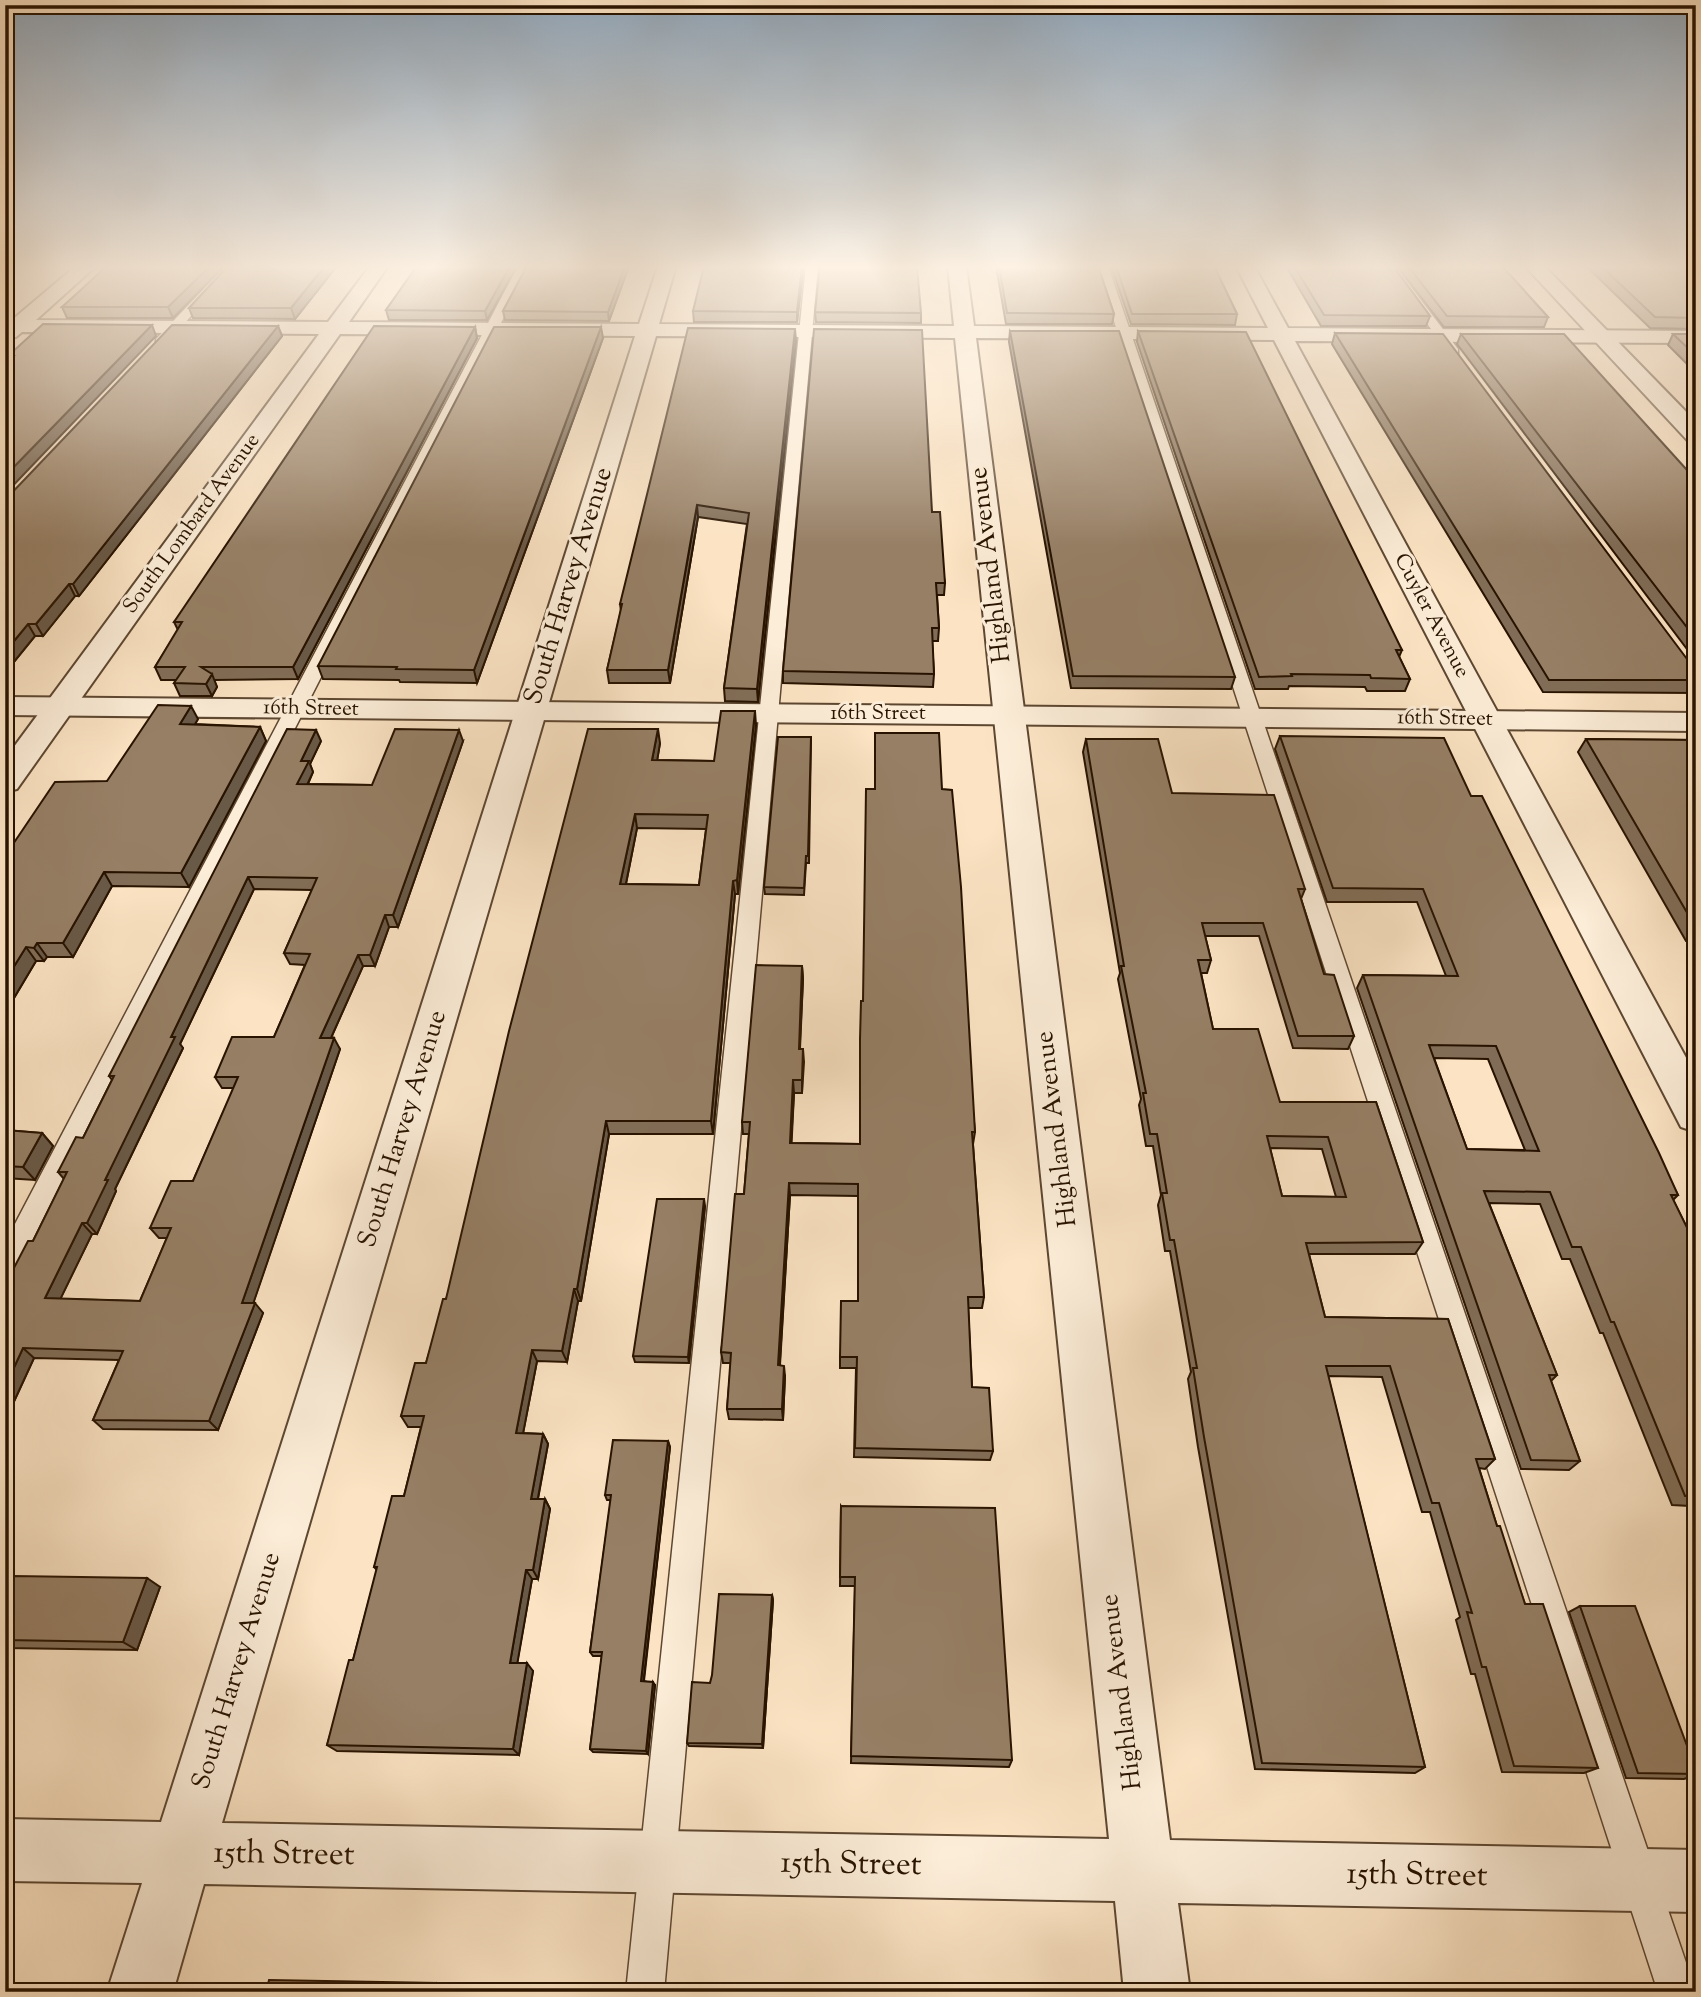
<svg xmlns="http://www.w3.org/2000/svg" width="1701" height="1997" viewBox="0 0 1701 1997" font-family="'Sorts Mill Goudy',serif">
	<rect width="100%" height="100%" fill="#fbe3c3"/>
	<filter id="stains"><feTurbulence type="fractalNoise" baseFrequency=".00286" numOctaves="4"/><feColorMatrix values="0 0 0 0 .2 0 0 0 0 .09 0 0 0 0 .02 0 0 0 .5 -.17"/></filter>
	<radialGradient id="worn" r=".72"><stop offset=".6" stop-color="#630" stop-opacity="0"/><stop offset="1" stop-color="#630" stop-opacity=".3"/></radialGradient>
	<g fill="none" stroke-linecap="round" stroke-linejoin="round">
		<g stroke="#5d4731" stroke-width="3">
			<path id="service" d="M226 266H238L164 345H156V339Z
				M518 266H530L15 1279 5 1282V1243Z
				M806 266H818L664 1992H626Z
				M1096 266H1108L1696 1992H1658Z
				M1385 266H1395L1458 349V355H1450Z"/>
		</g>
		<g stroke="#5d4731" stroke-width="4">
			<path id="minor" d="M76 266H96L36 320 328 322 370 266H388L349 322 639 324 658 266H676L659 324 954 326 948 266H966L974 326 1268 328 1236 266H1254L1288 328 1696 331V343L1295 341 1696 1076V1132L1681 1127 1274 340 976 338 1170 1840 1696 1850V1912L1178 1903 1190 1992H1124L1115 1901 204 1884 173 1992H107L142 1883 5 1881V1819L161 1822 635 336 340 334 17 789 5 792V759L319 334 22 332 16 337 5 338V320H12ZM656 336 955 338 1109 1839 222 1823Z"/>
		</g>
		<g stroke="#5d4731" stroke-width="4">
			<path id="tertiary" d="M1525 266H1544L1696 422V443L1688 441Z
				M5 697 1696 713V731L5 715Z"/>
		</g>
		<use href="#service" fill="#fcedd8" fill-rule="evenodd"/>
		<use href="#minor" fill="#fcedd8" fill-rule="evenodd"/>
		<use href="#tertiary" fill="#fcedd8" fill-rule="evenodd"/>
	</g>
	<path fill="#816d57" stroke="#281300" stroke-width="2" fill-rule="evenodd" d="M224 266 173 318H67L62 307Z
		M228 266H337L295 319 193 318 189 308Z
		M417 266H517L487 320H389L386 310Z
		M527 266H629L609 321 505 320 503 311Z
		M803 266 797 322H694L693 311Z
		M996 266H1098L1114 314 1112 324H1006Z
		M1111 266H1214L1237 314 1235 325 1131 324Z
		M1286 266H1393L1430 316 1426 326H1321Z
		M1397 266H1502L1548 317 1544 327H1444Z
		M1586 266H1696V329L1650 328Z
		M815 312 921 313V323L816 322Z
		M278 326 282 336 79 596H75L43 636H35L5 673V500Z
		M475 327 477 338 298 679 214 680 217 687 212 696H180L174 683 176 680H161L155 667 178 630 174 622Z
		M1010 331 1235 677 1231 689 1071 688 1009 342Z
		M1138 331 1402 650 1399 657 1410 679 1405 691H1367L1365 687 1289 686 1288 689H1255L1137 342Z
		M1335 333 1695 671 1696 693 1543 692 1332 344Z
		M1461 334 1696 480V661L1457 344Z
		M1673 334H1696V373L1668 345Z
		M603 338 477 683 400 682 399 680 323 679 318 666Z
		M796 340 758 702 725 701 724 688 747 524 698 517 670 683H609L607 670 621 611 620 604Z
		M932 512 945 583 944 595H937L939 628 938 641H932L934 674 933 687 783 683V671Z
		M198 719 195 724 260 727 266 741 189 887 112 886 73 957H47L44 961H36L5 1013V856L107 781Z
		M756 725 738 894H735L713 1134H609L581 1301H578L567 1362 537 1361 523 1433 543 1434 548 1444 538 1499H545L550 1509 538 1579H532L517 1663 533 1671 519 1755 337 1751 327 1745 353 1660 377 1570 374 1567 404 1496 421 1427H408L401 1416 426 1363 446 1299 660 743 657 760 714 761ZM637 828 706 829 699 885 626 884Z
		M1280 736 1471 796 1678 1195 1673 1200 1696 1246V1519L1690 1506 1672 1505 1603 1333H1600L1570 1259H1562L1540 1204 1489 1203 1557 1375 1551 1381 1580 1461 1569 1470 1521 1469 1357 988 1363 975 1446 976 1417 902H1327L1275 749ZM1434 1058 1488 1059 1525 1150 1467 1149Z
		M811 737 809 863H806L804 895 765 894 764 887Z
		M1086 739 1172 793 1305 889 1301 899 1324 974 1354 1036 1348 1049 1293 1048 1259 936H1205L1211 960 1207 973H1201L1213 1029 1280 1102H1376L1423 1242 1415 1254H1309L1325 1317 1448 1319 1495 1459 1485 1469 1479 1468 1497 1526 1525 1604 1598 1768 1584 1773 1502 1772 1475 1674H1471L1456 1620 1460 1617 1430 1512H1422L1382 1377 1328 1376 1425 1767 1415 1773 1255 1769 1198 1447 1188 1379 1191 1372 1170 1251H1165L1158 1205 1161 1195 1153 1146H1146L1139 1105 1141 1099 1118 979 1120 973 1083 752ZM1270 1148 1322 1149 1336 1197 1282 1196Z
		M1586 739 1696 740V953L1689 941H1686L1578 752Z
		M321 741 310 764 313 772 308 784 372 785 463 741 398 927H389L375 966H363L331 1038 340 1049 253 1303 263 1313 218 1430 103 1429 93 1420 119 1360 34 1358 5 1421V1285L33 1241 64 1179 58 1172 83 1138 112 1080 109 1076ZM254 889 312 890 284 953 290 964 305 965 274 1037 215 1077 222 1088H234L193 1181 150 1228 159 1238H167L140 1301 60 1299 92 1234H97L116 1191 115 1189 183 1048 180 1044Z
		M942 789 975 1132 973 1144 984 1297 982 1308H968L972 1387 993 1451 990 1460 854 1457 856 1368H840V1357L858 1301V1196L790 1195 780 1365 785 1376 783 1420 729 1419 727 1409 731 1363H723L721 1352 744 1194 749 1134H743L742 1122 802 966 803 979 800 1049H803L802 1093H794L791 1143 860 1144 863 1001Z
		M5 1130 42 1133 53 1146 35 1180 5 1178Z
		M705 1206 689 1363 635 1362 633 1356Z
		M668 1441 670 1447 644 1681 655 1685 648 1754 593 1752 590 1749 602 1656H593L590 1652 611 1500H607L605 1495Z
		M841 1506 1012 1760 1009 1767 851 1763 855 1586H840Z
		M160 1587 137 1650 5 1648V1594Z
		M772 1595 773 1600 763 1748 689 1746 687 1743 710 1683Z
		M1580 1606 1696 1770V1775L1684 1779 1626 1778 1569 1612Z"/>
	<path fill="#695947" stroke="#281300" stroke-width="2" d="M210 266H224L173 318 168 307Z
		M325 266H337L295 319 291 308Z
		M510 266H517L487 320 485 311Z
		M625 266H629L609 321 608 312Z
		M802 266H804L797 322V312Z
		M152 325 156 336 5 494V476Z
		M278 326 282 336 79 596 73 584Z
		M475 327 477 338 298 679 293 667Z
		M601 327 603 338 477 683 474 670Z
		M795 329 796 340 758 702 757 689Z
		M697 505 698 517 670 683 668 670Z
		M69 584 75 596 43 636 36 624Z
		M28 624 35 636 5 673V652Z
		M212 674 217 687 212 696 206 684Z
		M191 706 198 719 187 738 180 724Z
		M755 711 756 725 738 894 737 880Z
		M260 727 266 741 189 887 181 873Z
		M658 729 660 743 655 774 652 760Z
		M316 730 321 741 310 764 313 772 302 796 297 784 301 761Z
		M459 730 463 741 398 927 393 915Z
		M635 814 637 828 623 898 620 884Z
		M104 872 112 886 73 957 63 943Z
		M248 877 254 889 180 1044 183 1048 115 1189 116 1191 97 1234 87 1223 105 1180 171 1037Z
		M733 881 735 894 713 1134 711 1121Z
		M385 915 389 927 375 966 370 955Z
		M37 943 47 957 44 961 34 948Z
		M26 947 36 961 5 1013V981Z
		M358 955 363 966 326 1049 320 1038Z
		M802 966 803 979 799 1062V1049Z
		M334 1038 340 1049 250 1313 242 1303Z
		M803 1049 804 1062 802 1093V1080Z
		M793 1080 794 1093 791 1155 790 1143Z
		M606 1121 609 1134 581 1301 577 1289Z
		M42 1133 53 1146 35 1180 23 1167Z
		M789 1183 790 1195 779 1376 778 1365Z
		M704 1199 705 1206 689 1363 688 1357Z
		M82 1223 92 1234 56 1308 45 1298Z
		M574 1289 578 1301 567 1362 562 1351Z
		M255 1303 263 1313 218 1430 209 1421Z
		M23 1348 34 1358 5 1421V1387Z
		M532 1350 537 1361 521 1444 516 1433Z
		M784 1366 785 1376 783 1420 782 1409Z
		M543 1434 548 1444 536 1508 531 1499Z
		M668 1441 670 1447 643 1685 641 1681Z
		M545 1499 550 1509 538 1579 533 1570Z
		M526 1570 532 1579 516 1671 510 1663Z
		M147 1578 160 1587 137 1650 123 1642Z
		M772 1595 773 1600 763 1748 762 1744Z
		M527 1663 533 1671 519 1755 513 1749Z
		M653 1682 655 1685 648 1754 646 1751Z
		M437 1983 446 1985 445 1992H435Z"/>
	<path fill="#967f65" stroke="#281300" stroke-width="2" fill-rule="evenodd" d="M107 266H210L168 307H62Z
		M228 266H325L291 308H189Z
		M417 266H510L485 311 386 310Z
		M527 266H625L608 312 503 311Z
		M704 266H802L797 312 693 311Z
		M820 266H917L921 313 815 312Z
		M999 266H1098L1114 314 1007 313Z
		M1116 266H1214L1237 314H1132Z
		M1294 266H1393L1430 316 1324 315Z
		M1408 266H1502L1548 317 1447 316Z
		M1601 266H1690L1696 270V318L1655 317Z
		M43 324 152 325 5 476V364L14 356H8Z
		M172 325 278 326 73 584H69L36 624H28L5 652V500Z
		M374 326 475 327 293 667H201L212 674 206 684 174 683 185 667H155L182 622H174Z
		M494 327H601L474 670 396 669 397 667 318 666Z
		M688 328 795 329 757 689 724 688 749 513 697 505 668 670H607L622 604H620Z
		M814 329 922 330 932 512H940L945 583H936L939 628H932L934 674 783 671Z
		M1010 331H1119L1235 677 1073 676Z
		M1138 331 1246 332 1402 650H1396L1410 679 1371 678 1370 675 1291 674 1292 676 1259 677Z
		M1335 333 1443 334 1696 671V680H1549Z
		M1461 334H1564L1696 480V639Z
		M1673 334H1696V356Z
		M158 705 191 706 180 724 260 727 181 873 104 872 63 943H37L34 948 26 947 5 981V856L55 782 107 781Z
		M721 711H755L737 880 733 881 711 1121H606L577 1289H574L562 1351 532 1350 516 1433 543 1434 531 1499H545L533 1570H526L510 1663H527L513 1749 327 1745 349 1660H353L377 1567H374L392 1496H404L424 1416H401L415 1363H426L443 1299H446L509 1031 588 729H658L652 760 714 761ZM635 814 708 815 699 885 620 884Z
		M287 729 316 730 301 761H309L297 784 372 785 395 729 459 730 393 915H385L370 955H358L320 1038H334L242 1303H255L209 1421 93 1420 123 1351 23 1348 5 1387V1285L28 1241H33L67 1172H58L76 1137 83 1138 114 1076H109ZM248 877 317 878 284 953 310 954 274 1037H232L215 1077H238L193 1181H171L150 1228H171L140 1301 45 1298 82 1223H87L108 1180H105L175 1037H171Z
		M875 733H939L942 789 952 790 961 887 975 1132H972L984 1297H968L972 1387 989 1388 993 1451 855 1448 857 1357H840L841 1301H858V1184L789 1183 778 1365 784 1366 782 1409H727L731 1353 721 1352 735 1194H744L750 1122H742L756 965 802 966 799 1049H803L802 1080H793L790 1143 860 1144V1039L861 1001H863L866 789H875Z
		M1280 736 1444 738 1471 796H1482L1659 1153 1678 1195H1671L1696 1246V1496H1685L1614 1322H1611L1581 1247H1572L1550 1192 1484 1191 1557 1375H1549L1580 1461 1531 1460 1363 975 1458 976 1423 889 1333 888ZM1429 1045 1496 1046 1539 1151 1467 1149Z
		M778 737H811L808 856H806L804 888 764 887Z
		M1086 739H1158L1172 793 1274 795 1305 889H1298L1324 974 1334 975 1354 1036H1298L1263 923H1202L1211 960H1198L1213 1029H1258L1280 1102H1376L1423 1242 1306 1243 1325 1317 1448 1319 1495 1459H1476L1497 1526H1500L1525 1604H1543L1598 1768 1514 1766 1486 1667H1482L1467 1612 1472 1613 1439 1503H1432L1390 1366H1326L1425 1767 1262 1763 1204 1437 1193 1368H1197L1174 1240H1170L1162 1193H1167L1157 1134H1150L1143 1093H1146L1121 966H1124ZM1267 1136 1328 1137 1346 1197 1282 1196Z
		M1586 739 1696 740V928Z
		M5 1130 42 1133 23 1167 5 1166Z
		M657 1199H704L688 1357 633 1356Z
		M613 1440 668 1441 641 1681 653 1682 646 1751 590 1749 602 1652H590L611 1495H605Z
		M841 1506 995 1508 1012 1760 851 1756 855 1577H840Z
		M13 1576 147 1578 123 1642 5 1640V1594Z
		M719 1594 772 1595 762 1744 687 1743 692 1682 710 1683 712 1675Z
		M1580 1606H1635L1696 1770V1774L1638 1773Z
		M269 1980 437 1983 435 1992H266Z
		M875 1990 944 1992H875Z"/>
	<linearGradient id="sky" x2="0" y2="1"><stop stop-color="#93aabf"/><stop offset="0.49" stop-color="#fdf2e4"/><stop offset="1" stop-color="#fdf2e4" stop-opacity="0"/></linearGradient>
	<rect width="1701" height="545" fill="url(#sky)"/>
	<g text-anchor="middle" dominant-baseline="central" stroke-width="6" stroke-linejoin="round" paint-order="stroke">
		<g font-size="21" fill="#281300" stroke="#fcedd8">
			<text transform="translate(192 524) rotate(-54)">South Lombard Avenue</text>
			<text transform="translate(1431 616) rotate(62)">Cuyler Avenue</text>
			<text transform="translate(311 709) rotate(1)">16th Street</text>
			<text x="878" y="714">16th Street</text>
			<text transform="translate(1445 719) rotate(1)">16th Street</text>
		</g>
		<g font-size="26" fill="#281300" stroke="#fcedd8">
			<text transform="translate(991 565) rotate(-97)">Highland Avenue</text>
			<text transform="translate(569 586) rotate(-73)">South Harvey Avenue</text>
			<text transform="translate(403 1129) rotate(-73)">South Harvey Avenue</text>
			<text transform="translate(1057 1129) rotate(-97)">Highland Avenue</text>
			<text transform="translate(237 1671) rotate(-73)">South Harvey Avenue</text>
			<text transform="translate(1122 1692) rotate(-97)">Highland Avenue</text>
		</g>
		<g font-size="32" fill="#281300" stroke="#fcedd8">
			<text transform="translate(284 1855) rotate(1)">15th Street</text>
			<text transform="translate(851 1865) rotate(1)">15th Street</text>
			<text transform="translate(1417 1876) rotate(1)">15th Street</text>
		</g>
	</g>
	<rect width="1701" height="1997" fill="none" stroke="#fbe3c3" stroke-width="28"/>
	<rect x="7" y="7" width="1687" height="1983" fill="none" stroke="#281300" stroke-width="3.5"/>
	<rect x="14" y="14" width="1673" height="1969" fill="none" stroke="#281300" stroke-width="2"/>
	<rect width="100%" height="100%" filter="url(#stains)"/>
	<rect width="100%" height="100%" fill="url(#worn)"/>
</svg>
